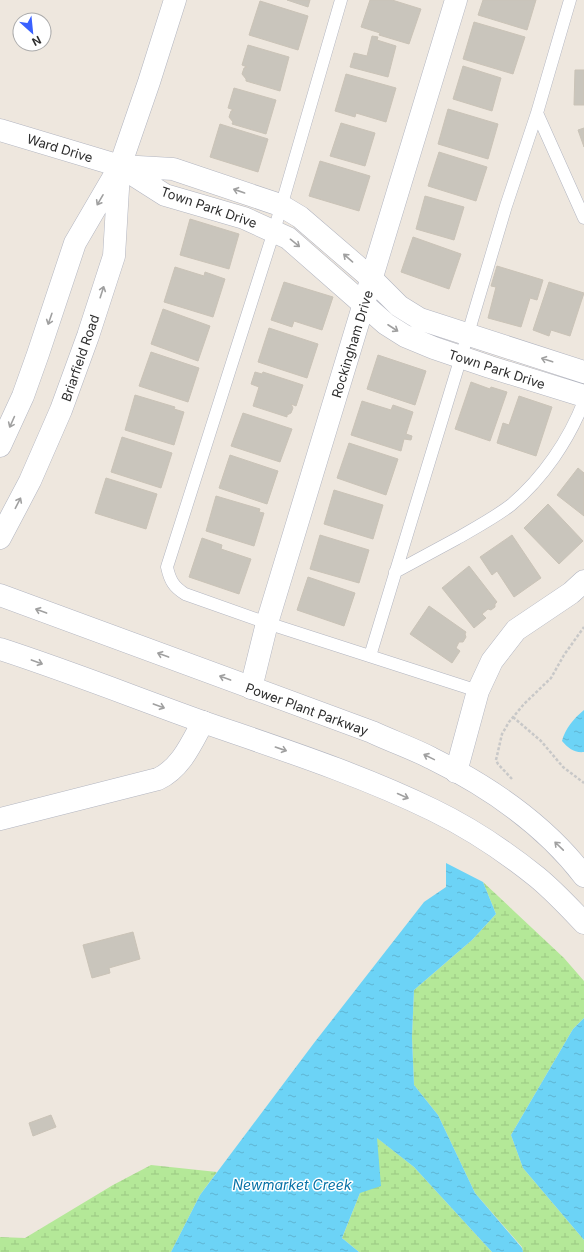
<svg xmlns="http://www.w3.org/2000/svg" width="584" height="1252" viewBox="0 0 584 1252" font-family="Inter,sans-serif">
	<defs>
		<pattern id="wetland-marsh" width="20" height="14" patternUnits="userSpaceOnUse"><rect width="20" height="14" fill="#b4e898"/><path d="M1 5h8M5 5V1M11 12h8M15 12V8" fill="none" stroke="#9bc783"/></pattern>
		<pattern id="water-ripples" width="26" height="14" patternUnits="userSpaceOnUse"><rect width="26" height="14" fill="#6cd3f6"/><path d="M2 4q2-2 4 0t4 0M15 11q2-2 4 0t4 0" fill="none" stroke="#5eb5d3"/></pattern>
	</defs>
	<rect width="100%" height="100%" fill="#eee7de"/>
	<path fill="url(#wetland-marsh)" d="M483 882 564 958 584 981V1018L573 1029 511 1135 523 1168 584 1240V1252H523L522 1247 475 1193 438 1115 414 1085 412 1037 414 990 472 940 496 914Z
		M376 1137 414 1167 492 1252H359L342 1238 360 1193Z
		M151 1165 217 1172 200 1195 171 1252H0V1237L25 1238 113 1185Z"/>
	<path fill="url(#water-ripples)" d="M584 710V752C574 753 568 748 562 741 565 729 574 718 584 710Z
		M446 863 483 882 496 914 472 940 414 990 412 1037 414 1085 438 1115 475 1193 522 1248 523 1252H492L414 1167 377 1138 381 1186 360 1193 342 1238 359 1252H171L200 1195 314 1043 424 902 446 887Z
		M584 1018V1240L523 1168 511 1135 573 1029Z"/>
	<path fill="#c9c5bc" stroke="#cac3b7" d="M287 0H310L308 7Z
		M370 0H392L421 9 409 44 379 35 380 33 361 27Z
		M483 0H536L527 30 478 15Z
		M260 1 308 16 298 50 249 35Z
		M474 22 525 37 513 74 463 59Z
		M372 36 378 37 377 40 396 46 388 77 350 67 354 53 367 56Z
		M248 45 289 57 280 91 246 81V79L242 74 244 68 247 67 242 65Z
		M463 66 501 78 492 111 453 99Z
		M575 70H584V105H574Z
		M346 74 396 88 386 122 356 113 355 117 335 111Z
		M234 88 276 100 266 134 232 124 233 122 229 117 231 111 234 110 228 108Z
		M448 109 498 124 488 159 438 144Z
		M341 123 375 133 365 166 330 156Z
		M220 124 268 139 258 172 210 157Z
		M584 128V147L578 130Z
		M439 152 487 167 476 201 428 186Z
		M320 161 370 176 359 211 309 196Z
		M425 196 464 207 454 240 416 229Z
		M190 219 239 234 229 269 180 255Z
		M413 237 461 254 449 289 401 272Z
		M497 266 543 280 537 300 530 298 521 327 488 318 496 287 491 286Z
		M175 267 204 276 205 272 225 279 213 317 164 302Z
		M284 282 333 297 322 330 294 321 292 327 271 320Z
		M549 282 584 293 570 336 551 330 549 336 533 330Z
		M163 309 210 326 198 361 151 344Z
		M269 328 318 344 307 378 258 362Z
		M151 352 199 368 188 402 139 386Z
		M378 355 426 371 415 405 367 389Z
		M255 372 262 374 263 372 303 385 296 406 291 404 293 408 291 413 287 415V417L253 406 259 387 251 384Z
		M471 382 490 389 491 387 507 392 490 441 455 429Z
		M135 395 175 407 174 409 184 412 174 445 125 430Z
		M519 396 552 407 536 456 497 443 503 423 509 425Z
		M362 401 391 410 393 405 413 412 406 434 412 436 411 440 404 439 401 451 351 435Z
		M243 413 292 429 280 462 231 446Z
		M122 437 172 453 161 488 111 472Z
		M349 443 398 459 386 495 337 478Z
		M230 455 278 471 267 504 219 488Z
		M578 468 584 473V516L557 495Z
		M106 478 157 494 146 529 95 513Z
		M334 490 383 505 373 539 324 524Z
		M216 496 260 509 259 512 264 513 254 546 206 531Z
		M548 504 583 541 559 564 524 528Z
		M320 535 369 550 359 583 310 569Z
		M512 535 541 578 514 597 497 571 492 575 480 557Z
		M202 538 222 545 221 549 251 559 239 594 189 577Z
		M469 566 497 602 495 604V607L491 610 488 609 482 614 486 618 474 628 442 588Z
		M308 577 355 593 344 626 297 610Z
		M429 606 466 632 465 634 466 637 463 642H459L456 648 460 651 452 663 410 634Z
		M133 932 140 959 109 968 110 973 92 978 83 945Z
		M51 1115 56 1127 33 1136 29 1123Z"/>
	<g fill="none" stroke-linecap="round" stroke-linejoin="round">
		<g stroke="#b2b5c0" stroke-width="13">
			<path id="lane" d="M341 0 274 231 167 567C170 581 174 587 185 594L267 623 478 691
				M537 113 584 218
				M395 572C415 561 436 550 456 539 475 528 494 518 511 505 543 478 569 440 584 401
				M370 656 461 357 506 206 537 113 570 0"/>
		</g>
		<g stroke="#b2b5c0" stroke-width="23">
			<path id="street" d="M0 130 120 166 173 169 280 205 300 217 372 279 399 306 420 319 584 372
				M121 167 165 195 244 218 288 238 386 324 405 336 434 348 490 367 584 396
				M251 688 267 623 456 0
				M456 772 478 691 492 661 516 630 571 593 584 581
				M0 819 158 779C181 768 191 744 203 722"/>
		</g>
		<g stroke="#b2b5c0" stroke-width="23">
			<path id="secondary" d="M0 446 23 396 38 354 75 243 120 166 149 82 175 0
				M0 538 30 481 61 410 88 336 114 256 119 172
				M0 595 372 732C391 741 412 748 431 758 488 786 545 825 584 876
				M0 649C68 671 136 698 203 722 281 749 359 774 433 810 470 828 506 852 537 877 554 891 569 907 584 923"/>
		</g>
		<path stroke="#c8c8c8" stroke-width="2.5" stroke-dasharray="3 2" stroke-linecap="butt" d="M513 717 541 741 563 767 584 783
			M512 779 498 764 496 760 502 734 509 722 524 704 551 678 564 655 584 627"/>
		<use href="#lane" stroke="#fff" stroke-width="12"/>
		<use href="#street" stroke="#fff" stroke-width="22"/>
		<use href="#secondary" stroke="#fff" stroke-width="22"/>
	</g>
	<defs><path id="oneway-shaft" d="M-6 0H5M1.5-3L5.5 0L1.5 3" fill="none" stroke-width="1.6" stroke-linecap="round" stroke-linejoin="round"/></defs>
	<g stroke="#a0a0a0">
		<use href="#oneway-shaft" transform="translate(239 191) rotate(-161)"/>
		<use href="#oneway-shaft" transform="translate(100 200) rotate(120)"/>
		<use href="#oneway-shaft" transform="translate(295 243) rotate(39)"/>
		<use href="#oneway-shaft" transform="translate(348 258) rotate(-139)"/>
		<use href="#oneway-shaft" transform="translate(102 292) rotate(-72)"/>
		<use href="#oneway-shaft" transform="translate(50 319) rotate(109)"/>
		<use href="#oneway-shaft" transform="translate(393 328) rotate(33)"/>
		<use href="#oneway-shaft" transform="translate(547 360) rotate(-162)"/>
		<use href="#oneway-shaft" transform="translate(12 422) rotate(114)"/>
		<use href="#oneway-shaft" transform="translate(18 503) rotate(-63)"/>
		<use href="#oneway-shaft" transform="translate(41 611) rotate(-160)"/>
		<use href="#oneway-shaft" transform="translate(163 655) rotate(-160)"/>
		<use href="#oneway-shaft" transform="translate(37 662) rotate(20)"/>
		<use href="#oneway-shaft" transform="translate(225 678) rotate(-160)"/>
		<use href="#oneway-shaft" transform="translate(159 706) rotate(20)"/>
		<use href="#oneway-shaft" transform="translate(281 749) rotate(19)"/>
		<use href="#oneway-shaft" transform="translate(429 757) rotate(-154)"/>
		<use href="#oneway-shaft" transform="translate(403 796) rotate(24)"/>
		<use href="#oneway-shaft" transform="translate(559 846) rotate(-136)"/>
	</g>
	<g text-anchor="middle" dominant-baseline="central" stroke-width="3" stroke-linejoin="round" paint-order="stroke">
		<g font-size="13" fill="#2c2c2c" stroke="#fff">
			<text transform="translate(60 148) rotate(17)">Ward Drive</text>
			<text transform="translate(209 207) rotate(19)">Town Park Drive</text>
			<text transform="translate(352 344) rotate(-73)">Rockingham Drive</text>
			<text transform="translate(80 358) rotate(-71)">Briarfield Road</text>
			<text transform="translate(497 369) rotate(18)">Town Park Drive</text>
			<text transform="translate(307 709) rotate(20)">Power Plant Parkway</text>
		</g>
		<g font-size="14" font-style="italic" fill="#0671a6" stroke="#fff">
			<text x="292" y="1184">Newmarket Creek</text>
		</g>
	</g>
	<g transform="translate(32 32) rotate(153)"><circle r="19" fill="#ffffff" stroke="#ababab"/>
	<path d="M0-3L7 15L0 10L-7 15Z" fill="#3a61ff"/>
	<text y="-6" font-size="11" font-weight="bold" text-anchor="middle" fill="#2c2c2c">N</text>
	</g>
</svg>
